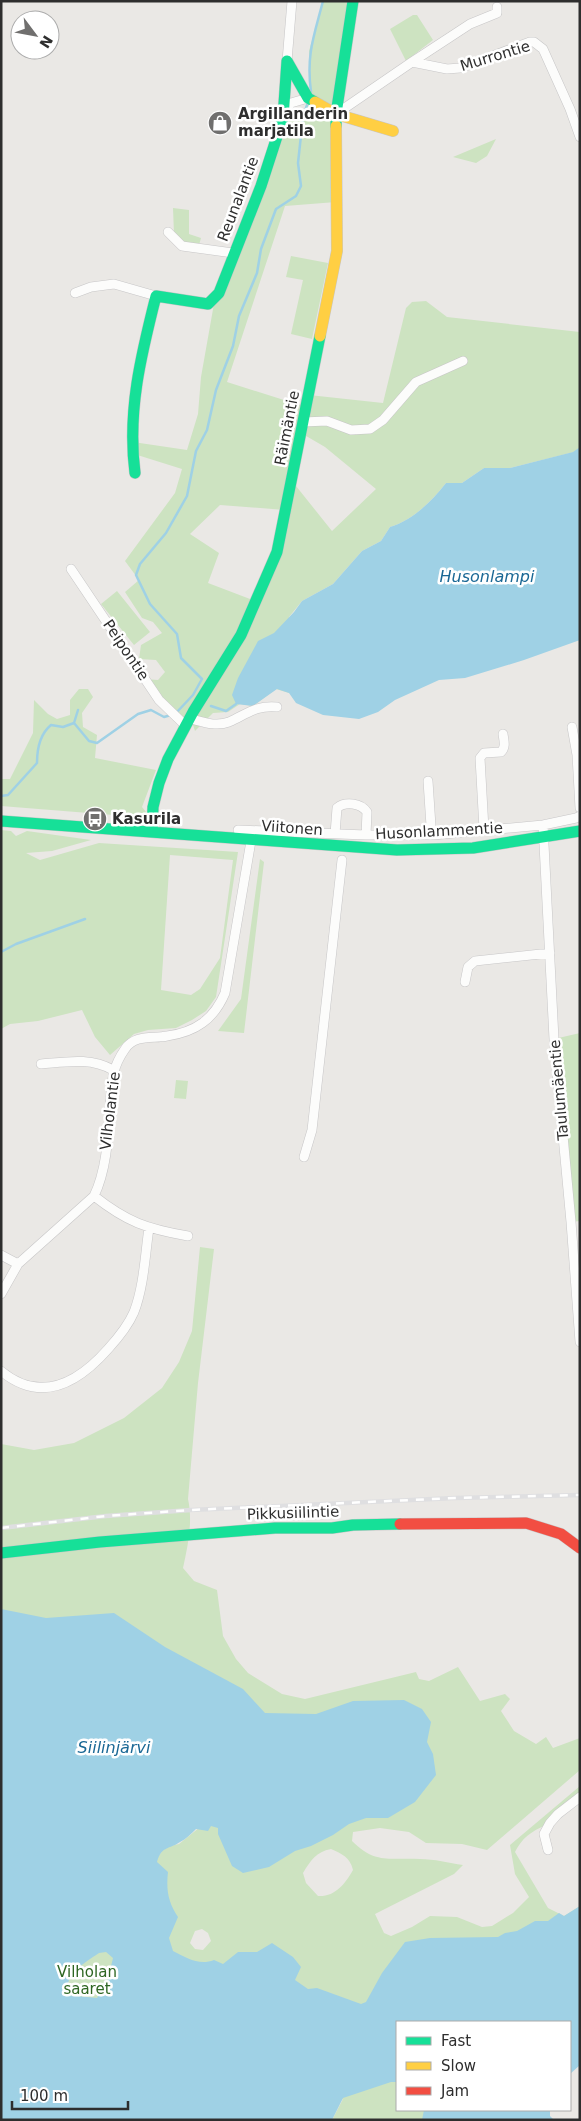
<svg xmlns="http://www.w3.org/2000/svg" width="581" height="2121" viewBox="0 0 581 2121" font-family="'DejaVu Sans',sans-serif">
	<rect width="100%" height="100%" fill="#eae8e5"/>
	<path fill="#cde3c1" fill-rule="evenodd" d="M323 1H353L338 89 336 202 285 206 227 382 306 407 309 395 383 403 406 308 412 302 426 301 447 317 580 332V447L574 452 510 468H484L462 483H446C431 502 413 520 390 527L381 541 362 551 333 584 302 601 289 617V693L276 689 253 706 240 704 228 712 213 713 195 731 191 719 186 726 145 679 158 680 165 672 156 660 139 659 141 645 162 633 153 622 142 618 125 592 139 580 125 561 175 493 182 469 131 453 133 442 187 450 198 414 201 377 215 298 283 118 303 116 311 92 309 73V51ZM301 433 325 447 376 489 332 531 292 481ZM220 505 285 510 258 602 208 583 219 553 190 534Z
		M413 15H417L433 40 406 61 390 29Z
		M496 139 487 156 476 163 453 157Z
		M173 208 189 210V234L201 238 199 245 180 241 174 234Z
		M291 256 328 263 312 339 291 334 303 280 286 277Z
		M117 591 150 632 134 645 101 604Z
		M79 689H88L93 697 82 713 83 727 97 735 95 758 156 770 142 807 151 818 1 806V779H10L33 733 34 700 48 714 57 719 70 715V700Z
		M1 830 11 831 16 836 27 831 91 840 52 851 26 853 40 860 99 843 238 852 216 997 206 1011 192 1020 176 1028 148 1030 134 1034 110 1055 95 1037 82 1010 38 1021 10 1024 1 1029ZM170 855 233 860 220 958 200 989 191 995 161 990Z
		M260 859 264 862 244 1033 218 1031 241 999Z
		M580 1033V1221L571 1222 554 1039Z
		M176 1080 188 1081 186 1099 174 1098Z
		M200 1247 214 1249 198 1383 188 1499C193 1522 188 1545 183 1568L194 1581 217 1590 223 1636 236 1659 248 1673 282 1694 305 1699 416 1672 419 1679 429 1681 458 1667 480 1701 505 1694 510 1699 501 1711 514 1731 536 1744 546 1737 553 1748 580 1738V1770L487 1850 462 1844 426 1843 409 1832 380 1828 353 1832 352 1841C376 1865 390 1857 420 1859 434 1859 449 1863 463 1865L454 1874 375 1914 384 1933 391 1936 412 1927 430 1916 457 1917 482 1927 492 1926 513 1913 529 1897 515 1874 510 1845 580 1786V1797C571 1805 560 1817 550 1823 533 1831 524 1835 515 1852L548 1908 564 1916 580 1906V1931L383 2008 77 2019 58 1986 163 1850 170 1846 179 1844 210 1819 1 1702V1444L34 1450 74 1443 124 1418 162 1388 179 1362 192 1331ZM331 1849C342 1854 350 1857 353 1870 345 1884 335 1897 318 1896L306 1883 303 1873C311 1860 316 1852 331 1849ZM202 1929 208 1933 211 1941 203 1950 195 1949 190 1943 195 1931Z
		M397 2069V2110H438L435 2120H332L343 2099 295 2120Z"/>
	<path fill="#9fd1e5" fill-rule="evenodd" d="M580 447V640L524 660 465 678 439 680 395 700 378 712 359 719 323 715 296 703 289 693 277 689 253 706 236 704 232 695 238 678 258 641 274 633 294 612 302 601 333 584 362 551 381 541 390 527C413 520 431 502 446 483H462L484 468H510L573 452Z
		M1 1609 46 1618 114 1613 165 1647 243 1689 265 1713 316 1714 353 1701 404 1700 422 1709 431 1722 427 1742 433 1754 436 1775 415 1802 388 1818H366L349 1824 333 1835 311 1846 295 1851 269 1867 243 1873 232 1866 218 1834V1828L211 1826 208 1831 196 1829C191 1834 186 1839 180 1842 169 1850 162 1845 157 1862L168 1872C166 1890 168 1902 178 1917L169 1938 173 1951C187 1958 199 1966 214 1960L223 1964 238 1952H257L272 1943 293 1957 301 1967 295 1980 308 1989 317 1988 361 2004 366 2002 382 1973 405 1942 430 1938 498 1937 505 1933 517 1931 535 1921H548L559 1913 564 1916 580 1906V2065L570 2074V2022H397V2082H391L343 2098 332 2120H1ZM99 1953 106 1952 113 1958 108 1979 97 1998 67 1995C65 1973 83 1964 99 1953Z
		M424 2110H550V2116L554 2120H422Z"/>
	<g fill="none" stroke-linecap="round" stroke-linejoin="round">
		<path stroke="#9fd1e5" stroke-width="2.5" d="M311 92C306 55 314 36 323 1
			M211 706 226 711 236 704
			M176 713 193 695 202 679 181 658 177 634 150 604 136 575 140 564 166 533 187 496 196 451 207 430 216 390 233 346 239 316 257 273 261 249 276 209 296 196 301 186 298 163 303 117 307 105
			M74 723 78 710
			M1 796 8 795 37 763C37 750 40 734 51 725L63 727 74 723 89 741 97 743 138 714 151 710 164 717 171 715
			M1 952 16 944 85 919"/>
		<g stroke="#c7c6c7" stroke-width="10">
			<path id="street" d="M287 61 292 1
				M412 62 470 24 497 13V7
				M285 113 291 103 308 98
				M336 114 412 62 447 69 460 68 530 42H534L543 49 570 109 580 137
				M168 232 182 246 233 253
				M75 293 91 287 114 284 156 296
				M303 422 327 421 351 430 370 429 383 420 416 382 463 361
				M71 569 159 700 186 726
				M191 719C203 722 216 727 229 722 247 714 256 705 277 707
				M572 727 577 755 580 808
				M428 781 431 826 429 835
				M543 825 554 1039 571 1222 580 1342
				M484 829 480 758 484 753 501 752C506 747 504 741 503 734
				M238 830 366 835H433L543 825 576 818 580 816
				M335 834 337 808C345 801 361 803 367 812L366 835
				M465 982 468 967 475 961 550 953
				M41 1064C66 1062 90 1057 113 1070
				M304 1157 312 1130 342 860
				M94 1196C127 1222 147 1229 188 1236
				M1 1255 18 1264
				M1 1294 18 1264 94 1196C107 1169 108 1136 110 1106 112 1083 111 1069 125 1049 135 1034 153 1039 167 1036 196 1032 214 1019 225 993L251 841
				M1 1371C41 1404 78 1383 108 1349 118 1338 128 1326 134 1312 144 1286 145 1255 149 1228
				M548 1850 544 1834 550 1823 558 1814 580 1797"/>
		</g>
		<g stroke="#c7c6c7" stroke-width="12">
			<path id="fast" d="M336 126V114L353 1
				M135 473C127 412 141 355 156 296L208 304 219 293 261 186 283 118 287 61 308 98 315 102
				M1 821 397 850 473 848 580 831
				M152 832 153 807 159 783 168 759 193 712 241 635 277 552 320 336
				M1 1553 100 1542 275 1528H332L353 1525 400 1524"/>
		</g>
		<g stroke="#c7c6c7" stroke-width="12">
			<path id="slow" d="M315 102 336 114 393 131
				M320 336 337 251 336 126"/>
		</g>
		<g stroke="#c7c6c7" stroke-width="12">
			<path id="jam" d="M400 1524 526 1523 561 1534 580 1548"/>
		</g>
		<use href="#street" stroke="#fcfcfb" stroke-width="9"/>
		<use href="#fast" stroke="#16e098" stroke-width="11"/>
		<use href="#slow" stroke="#ffcf43" stroke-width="11"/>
		<use href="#jam" stroke="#f24e42" stroke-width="11"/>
		<g stroke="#dfdfe1" stroke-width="4.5">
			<path id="rail" d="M1 1528 106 1516 191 1510 455 1498 580 1495"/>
		</g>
		<use href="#rail" stroke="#fff" stroke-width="2.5" stroke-dasharray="8" stroke-linecap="butt"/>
	</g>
	<defs>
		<g id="shop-disc" transform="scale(1.25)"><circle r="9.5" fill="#706f6e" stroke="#fff"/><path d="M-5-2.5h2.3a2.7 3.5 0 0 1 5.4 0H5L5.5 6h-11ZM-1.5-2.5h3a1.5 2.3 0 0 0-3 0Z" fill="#fff"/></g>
		<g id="bus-disc" transform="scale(1.25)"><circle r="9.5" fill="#706f6e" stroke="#fff"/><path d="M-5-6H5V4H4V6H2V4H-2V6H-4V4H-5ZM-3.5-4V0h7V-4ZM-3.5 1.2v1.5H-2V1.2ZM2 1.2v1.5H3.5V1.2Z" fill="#fff"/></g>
	</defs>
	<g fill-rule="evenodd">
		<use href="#shop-disc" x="220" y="123"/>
		<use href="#bus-disc" x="95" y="819"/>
	</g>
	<g text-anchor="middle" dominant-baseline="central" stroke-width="5" stroke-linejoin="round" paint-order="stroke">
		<g font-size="15" fill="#2e2e2e" stroke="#fff">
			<text transform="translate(495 56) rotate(-17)">Murrontie</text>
			<text transform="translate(238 199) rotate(-69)">Reunalantie</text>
			<text transform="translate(287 428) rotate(-79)">Räimäntie</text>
			<text transform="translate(126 650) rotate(56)">Peipontie</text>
			<text transform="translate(292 828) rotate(4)">Viitonen</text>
			<text transform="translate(439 831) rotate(-3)">Husonlammentie</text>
			<text transform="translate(559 1090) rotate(-95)">Taulumäentie</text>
			<text transform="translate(110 1111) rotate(-83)">Vilholantie</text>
			<text transform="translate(293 1513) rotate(-2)">Pikkusiilintie</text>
		</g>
		<g font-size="15" font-weight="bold" fill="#2e2e2e" stroke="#fff" text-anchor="start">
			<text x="238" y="114">Argillanderin<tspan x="238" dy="17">marjatila</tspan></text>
			<text x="112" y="819">Kasurila</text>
		</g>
		<g font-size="15" fill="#2e6622" stroke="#fff">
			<text x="87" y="1972">Vilholan<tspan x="87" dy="17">saaret</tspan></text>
		</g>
		<g font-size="16" font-style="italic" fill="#1a6895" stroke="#fff">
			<text x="487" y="576">Husonlampi</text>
			<text x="114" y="1747">Siilinjärvi</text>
		</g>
	</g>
	<rect width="581" height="2121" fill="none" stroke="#2e2e2e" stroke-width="5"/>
	<rect x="396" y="2021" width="175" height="90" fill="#ffffff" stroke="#ababab"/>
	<rect x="406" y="2037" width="25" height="8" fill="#16e098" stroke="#ababab"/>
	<text x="441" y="2046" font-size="15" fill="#2e2e2e">Fast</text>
	<rect x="406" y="2062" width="25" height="8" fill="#ffcf43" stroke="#ababab"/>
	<text x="441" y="2071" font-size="15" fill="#2e2e2e">Slow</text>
	<rect x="406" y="2087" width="25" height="8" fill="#f24e42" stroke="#ababab"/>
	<text x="441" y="2096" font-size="15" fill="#2e2e2e">Jam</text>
	<g transform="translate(35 35) rotate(122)"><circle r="24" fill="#ffffff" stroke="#ababab"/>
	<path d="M0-4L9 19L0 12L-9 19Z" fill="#706f6e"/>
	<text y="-8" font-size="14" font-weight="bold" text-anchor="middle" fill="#2e2e2e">N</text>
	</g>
	<path d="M12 2101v8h116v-8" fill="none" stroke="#2e2e2e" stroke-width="2.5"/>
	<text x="20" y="2101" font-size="15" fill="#2e2e2e" stroke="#ffffff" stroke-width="4" paint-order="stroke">100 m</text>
</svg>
